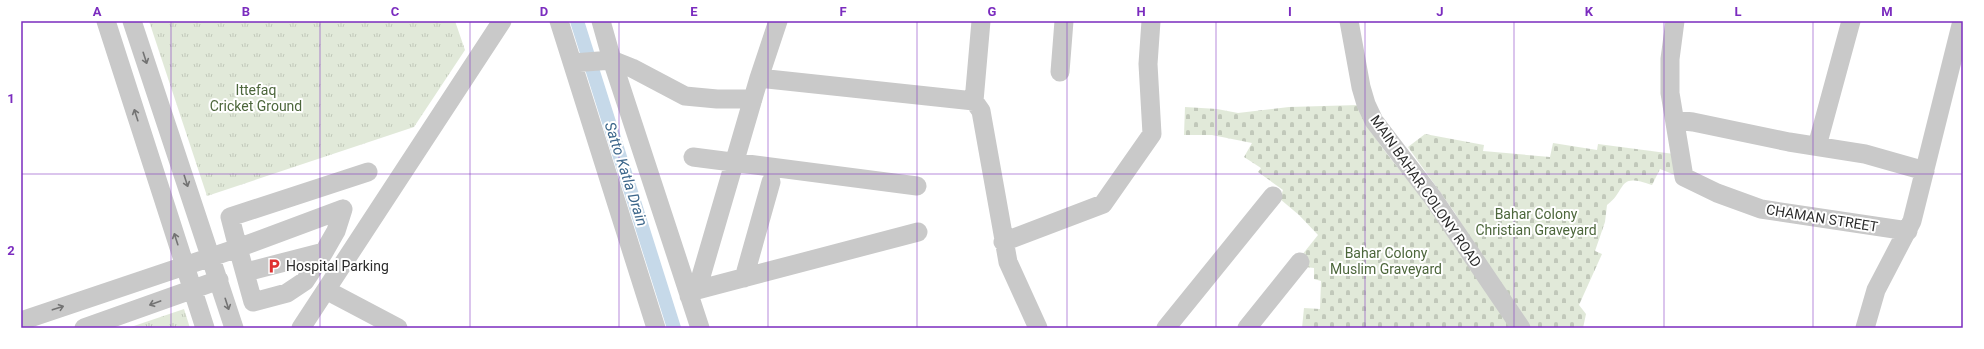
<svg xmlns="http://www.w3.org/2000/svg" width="1984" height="349" viewBox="0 0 1984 349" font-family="Roboto,sans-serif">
	<defs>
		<pattern id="grass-tufts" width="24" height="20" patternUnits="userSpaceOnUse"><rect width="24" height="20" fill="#e1e9d9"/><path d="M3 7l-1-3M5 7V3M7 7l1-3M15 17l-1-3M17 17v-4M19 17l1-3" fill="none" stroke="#c1c8ba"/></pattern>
		<pattern id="cemetery-stones" width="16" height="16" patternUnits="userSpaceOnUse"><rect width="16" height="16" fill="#e1e9d9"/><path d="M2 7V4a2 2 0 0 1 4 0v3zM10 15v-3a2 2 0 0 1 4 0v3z" fill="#c1c8ba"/></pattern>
	</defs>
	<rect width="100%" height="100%" fill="#fff"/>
	<path fill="url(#grass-tufts)" d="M149 21H455L465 50 414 127 207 196Z
		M184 309 190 328H128Z"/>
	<path fill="url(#cemetery-stones)" d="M1359 105C1375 149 1411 179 1438 216 1464 252 1488 291 1513 328H1302L1304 308 1320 309 1321 281 1314 279V268L1305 267 1302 255 1318 235 1299 215 1280 199 1283 190 1258 172 1261 168 1244 157 1252 143 1212 135H1184L1185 107 1217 109 1238 113 1289 107Z
		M1425 134 1484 145 1483 151 1550 157 1553 143 1597 150 1598 144 1674 154 1675 175 1660 169 1652 185C1616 172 1628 189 1607 205L1605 222 1595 251 1602 254 1579 305 1586 314 1583 328H1529L1472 243 1455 213 1408 147Z"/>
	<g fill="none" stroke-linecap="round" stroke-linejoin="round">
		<path stroke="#c6d9e9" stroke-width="14" d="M577 21 674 328"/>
		<path stroke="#c9c9c9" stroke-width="19" d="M106 21 205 328
			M132 21 234 328
			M559 21 656 328
			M601 21 612 60 700 328
			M981 21 974 101 981 111 1008 262 1038 328
			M1349 21 1361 87 1366 104 1374 121 1433 198 1521 328
			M1675 21 1670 59V93L1684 177 1717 193 1761 209 1908 231
			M573 63 612 60 632 68 685 96 717 99H753
			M1060 72 1064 21
			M759 78 974 101
			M1675 120 1693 122 1789 142 1865 154 1925 171
			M1817 146 1851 21
			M693 157 917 186
			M343 209 238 248 230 217 368 172
			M1003 242 1103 204 1152 134 1148 64 1151 21
			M324 252 336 231 343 209
			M744 278 771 182
			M326 290 398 328
			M697 290 759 78 778 21
			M689 296 697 290 918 232
			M21 321 238 248 253 302 287 293 305 281 324 252 246 272
			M84 328 219 280
			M301 328 502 21
			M1166 328 1273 196
			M1247 328 1300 262
			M1865 328 1876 290 1912 221 1962 21"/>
	</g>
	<defs><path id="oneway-shaft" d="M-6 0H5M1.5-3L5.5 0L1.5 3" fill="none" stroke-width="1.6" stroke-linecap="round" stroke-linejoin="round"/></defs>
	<g stroke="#737373">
		<use href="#oneway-shaft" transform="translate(145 58) rotate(72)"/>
		<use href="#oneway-shaft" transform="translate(136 115) rotate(-108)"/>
		<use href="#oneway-shaft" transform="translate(186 181) rotate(72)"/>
		<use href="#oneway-shaft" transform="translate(176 239) rotate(-108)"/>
		<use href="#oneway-shaft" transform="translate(155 303) rotate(160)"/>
		<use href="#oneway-shaft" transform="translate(227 304) rotate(72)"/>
		<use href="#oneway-shaft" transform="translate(58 308) rotate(-18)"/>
	</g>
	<path fill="none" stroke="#7b2cbf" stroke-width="1" stroke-opacity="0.55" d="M171 21V328M320 21V328M470 21V328M619 21V328M768 21V328M917 21V328M1067 21V328M1216 21V328M1365 21V328M1514 21V328M1664 21V328M1813 21V328M21 174H1963"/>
	<defs>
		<g id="parking-bare" transform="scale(1.2)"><path d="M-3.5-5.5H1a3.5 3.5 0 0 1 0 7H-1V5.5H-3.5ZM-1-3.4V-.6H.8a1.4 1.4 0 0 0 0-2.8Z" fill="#df3232" stroke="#fff" stroke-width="2.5" paint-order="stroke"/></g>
	</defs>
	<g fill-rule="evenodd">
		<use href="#parking-bare" x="274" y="266"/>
	</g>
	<g text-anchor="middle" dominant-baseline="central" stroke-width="4" stroke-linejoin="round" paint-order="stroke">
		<g font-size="14" fill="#4c663b" stroke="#fff">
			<text x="256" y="90">Ittefaq<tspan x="256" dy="16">Cricket Ground</tspan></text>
			<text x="1536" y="214">Bahar Colony<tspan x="1536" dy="16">Christian Graveyard</tspan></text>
			<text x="1386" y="253">Bahar Colony<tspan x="1386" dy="16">Muslim Graveyard</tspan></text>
		</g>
		<g font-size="14" fill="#2c2c2c" stroke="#fff">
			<text transform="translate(1426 191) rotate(55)">MAIN BAHAR COLONY ROAD</text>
			<text transform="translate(1822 218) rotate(9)">CHAMAN STREET</text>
		</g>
		<g font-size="14" fill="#2c2c2c" stroke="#fff" text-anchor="start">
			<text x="286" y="266">Hospital Parking</text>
		</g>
		<g font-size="15" font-style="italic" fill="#3d678b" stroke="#fff">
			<text transform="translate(626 174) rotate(72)">Satto Katla Drain</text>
		</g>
	</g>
	<rect width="1984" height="349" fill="none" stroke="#ffffff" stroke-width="44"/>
	<rect x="22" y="22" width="1940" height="305" fill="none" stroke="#7b2cbf" stroke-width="1.5"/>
	<g font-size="13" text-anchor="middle" font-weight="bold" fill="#7b2cbf">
		<text x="97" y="16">A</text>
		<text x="246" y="16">B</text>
		<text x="395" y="16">C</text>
		<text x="544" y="16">D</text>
		<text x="694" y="16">E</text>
		<text x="843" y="16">F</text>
		<text x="992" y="16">G</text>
		<text x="1141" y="16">H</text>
		<text x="1290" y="16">I</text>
		<text x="1440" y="16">J</text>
		<text x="1589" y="16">K</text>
		<text x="1738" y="16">L</text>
		<text x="1887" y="16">M</text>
		<text x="11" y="103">1</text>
		<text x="11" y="255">2</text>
	</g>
</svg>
